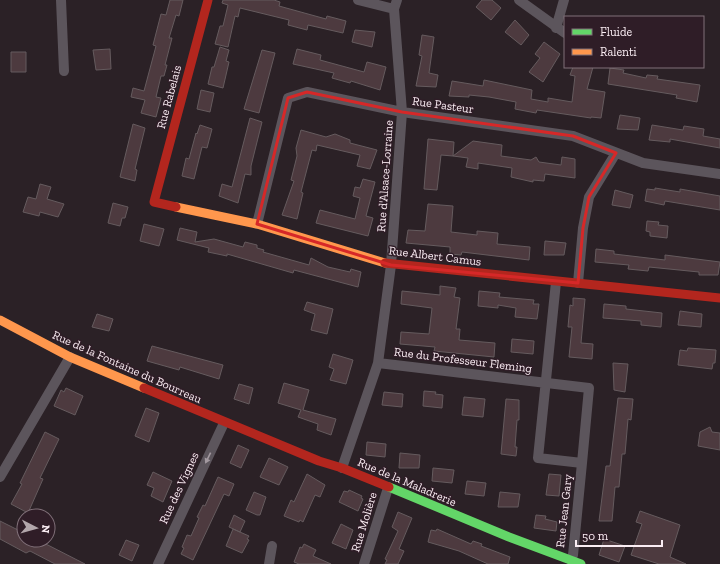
<svg xmlns="http://www.w3.org/2000/svg" width="720" height="564" viewBox="0 0 720 564" font-family="'Zilla Slab',serif">
	<rect width="100%" height="100%" fill="#2b2126"/>
	<path fill="#4d3a3f" stroke="#655b5e" d="M170 0H183L179 16 176 15 169 38H172L165 65H167L164 76H161L156 97 161 98 156 117 141 113 145 100 131 97 133 88 144 91 156 46 153 45 161 14 166 15Z
		M223 0H274L280 2 279 6 326 19 327 16 346 21 343 33 308 25 307 30 288 25 289 20 240 8 238 17 235 16 228 47 215 44 220 26H223L228 5 222 3Z
		M482 0H492L501 8 491 20 476 7Z
		M515 20 529 35 521 45 505 32Z
		M355 30 375 32 372 47 352 42Z
		M422 35 434 37 429 73 438 75 436 87 416 86 422 56 419 55Z
		M544 42 560 54 543 82 529 72 540 58 535 54Z
		M220 47 229 50 226 61 229 62 223 88 208 84 212 67H214Z
		M110 49 111 69 96 70 93 50Z
		M297 49 321 55 320 60 364 72 367 62 386 67 380 90 351 81 350 83 332 78 334 73 293 64Z
		M262 50 275 53 259 113 244 109Z
		M11 52H26V72H11Z
		M573 67H593L587 89 605 92 601 118 591 117V118L537 110 536 113 515 109 516 102 489 97 469 95V97L449 96 452 81 483 86 484 80 532 90 531 99 548 102V98L572 102 575 76 570 75Z
		M610 68 624 70 623 73 646 78 647 75 658 76 657 79 700 85 697 102 676 98 677 95 608 84Z
		M201 90 214 93 210 112 197 109Z
		M620 115 640 118 638 130 617 129Z
		M250 118 262 122 251 166V175L245 174 238 203 219 196 222 184 232 187Z
		M133 124 145 128 135 169 137 170 135 181 120 177Z
		M200 125 212 129 207 148 202 147 194 179 182 176 186 158 189 159 196 133 197 134Z
		M652 125 683 130 684 126 704 129 703 136 720 139V148L670 139V142L649 140Z
		M301 130 326 137 335 134 350 140V143L377 150 370 169 357 166 360 155 317 145 316 151 312 150 301 192 303 193 297 219 282 215 294 181 291 180 297 156 296 148Z
		M428 139 454 142 453 156 441 155 437 190 424 189Z
		M473 141 502 145 501 156 531 160 536 157 539 162 561 165 562 157 575 159V178L545 174 544 181 533 180V182L511 177 512 168 478 163V169L466 167 468 158 453 156Z
		M363 179 375 182 366 216 373 218 368 236 316 223 320 210 355 219 360 198 353 196 355 187 360 188Z
		M40 184 51 187 47 199 64 204 58 217 40 212 39 216 23 212 28 197 36 199Z
		M655 188 680 192V189L720 196V210L665 201 664 205 645 201 647 189 655 190Z
		M615 190 633 195 630 208 612 205Z
		M113 203 128 207 125 218H122L120 226 108 223Z
		M428 204 453 206 451 232 477 235V231L498 233 497 244 530 247 529 260 462 252 461 255 450 254V247L406 243 408 230 425 231Z
		M647 221 659 222 658 225 668 226 667 238 650 236V232L646 231Z
		M144 224 164 229 159 246 140 241Z
		M180 228 197 232 195 242 214 239 243 247 245 242 257 245V248L264 250 263 252 309 265 311 258 328 267 350 272 351 269 361 272 358 287 294 270 293 273 227 254V256L208 252 209 248 177 240Z
		M545 241 566 243 564 255H544Z
		M596 249 614 251V254L665 260V255L720 262 718 275H699V272L649 267 648 271 628 269 629 265 595 262Z
		M440 286 456 288 454 297 460 298 456 329H460L459 340 495 343 494 357 434 351 435 347 400 344 401 332 429 334 432 308 401 304 402 291 440 295Z
		M479 291 500 293 499 297 534 300 533 304H539L537 319 515 317 516 308 498 305V308L478 306Z
		M573 298 585 299 581 343 593 344 592 359 569 357 572 327H568L570 305 573 306Z
		M307 302 333 309 327 334 311 330 315 314 304 310Z
		M604 304 626 306V309L662 313 661 327 641 325V321L603 318Z
		M680 311 702 314 701 327 678 325Z
		M97 314 113 319 109 331 92 327Z
		M512 339 534 341 533 354 511 352Z
		M152 346 223 365 219 379 180 367 179 370 147 361Z
		M688 348 716 350 715 363H713L712 369 678 365 680 350 687 351Z
		M333 354 353 360 346 384 330 380 334 369 329 367Z
		M613 363 628 364 625 392 614 390Z
		M284 383 309 390 303 410 336 419 331 435 317 430 318 424 298 417 301 410 278 403Z
		M239 384 253 388 249 404 234 399Z
		M66 388 83 396 75 415 54 406 61 390 64 392Z
		M424 391 436 392 435 394 443 395 442 408 423 406Z
		M384 392 403 394 402 407 382 405Z
		M464 397 485 399 483 417 462 415Z
		M618 398 633 399 631 420 628 419 625 454H622L619 487H615L612 521H599L606 466H610Z
		M506 399 519 400V420H517L515 447H517L516 456 501 454Z
		M146 408 159 413 149 442 135 436Z
		M710 427 712 432 720 433V450L698 446 700 432Z
		M45 432 59 439 40 478 43 479 28 513 11 504 22 484 20 483Z
		M367 442 386 444 385 457 366 455Z
		M238 445 249 450 241 468 230 463Z
		M400 453 420 455 419 468H399Z
		M269 458 288 467 279 485 260 477Z
		M433 468 454 470 452 483 432 481Z
		M153 472 172 481 163 502 151 496 154 488 147 485Z
		M307 474 325 485 320 497 315 495 303 522 300 520 299 522 284 516 291 500 294 502Z
		M549 474 561 475 559 496 546 495Z
		M218 477 234 484 229 496 224 494 193 560 181 554 184 548 182 547 187 535 191 536 199 518 197 517 203 505 205 506Z
		M467 481 486 483 484 496 465 494Z
		M349 490 362 496 361 498 363 499 358 511 339 502 344 491 348 492Z
		M254 492 266 497 260 515H257L246 510Z
		M500 492 520 494 518 507H498Z
		M640 511 680 525 670 557 686 564H659L631 555 642 524 636 522Z
		M398 512 412 518 399 549 404 551 398 564H385L387 560 385 559 398 531 392 527Z
		M234 515 245 521 240 532 229 527Z
		M536 515 546 516 545 519 557 522 556 531 534 528Z
		M0 521 24 533V540H38L85 564H55L30 551 26 553 0 539Z
		M341 524 353 530 346 549 332 543Z
		M233 529 249 536 247 539 249 540 242 553 226 546Z
		M437 529 471 544 473 541 482 544 481 546 510 557 508 564H488L459 551 428 542 431 530 436 531Z
		M604 539 625 546 619 562 599 555Z
		M126 540 139 545 132 561 119 555Z
		M304 544 316 550 313 556 331 564H299L294 562 300 547 302 548Z"/>
	<g fill="none" stroke-linecap="round" stroke-linejoin="round">
		<path stroke="#5c555c" stroke-width="10" d="M61 0 64 71
			M358 0 394 9
			M519 0 565 33
			M556 28 564 0
			M257 224 288 98 307 92 402 112 573 136 643 163 720 174
			M578 283 583 228 589 197 616 153
			M378 363 589 388 582 463 538 458 556 282
			M342 468 378 363 391 265 402 112 394 9 397 0
			M0 477 70 357
			M571 560 573 555 582 463
			M158 564 224 423
			M269 564 272 546
			M364 564 388 488"/>
		<path stroke="#63d668" stroke-width="9" d="M389 487 509 537 581 564"/>
		<path stroke="#ff974d" stroke-width="9" d="M176 207 257 224 385 263
			M0 320 70 357 144 388"/>
		<path stroke="#b3261e" stroke-width="9" d="M176 207 154 202 208 0
			M385 263 720 298
			M144 388 319 461 342 468 389 487"/>
	</g>
	<defs><path id="oneway-solid" d="M-6-.8H1V-3.2L6.5 0L1 3.2V.8H-6Z"/></defs>
	<use fill="#a399a0" href="#oneway-solid" transform="translate(208 458) rotate(116)"/>
	<path fill="none" stroke="#d62828" stroke-width="3" stroke-linejoin="round" d="M307 92 402 112 573 136 616 153 589 197 583 228 578 283 391 265 257 224 288 98Z"/>
	<g text-anchor="middle" dominant-baseline="central" stroke-width="3" stroke-linejoin="round" paint-order="stroke">
		<g font-size="12" fill="#faedf3" stroke="#2f1d27">
			<text transform="translate(169 97) rotate(-75)">Rue Rabelais</text>
			<text transform="translate(443 105) rotate(8)">Rue Pasteur</text>
			<text transform="translate(385 176) rotate(-86)">Rue d'Alsace-Lorraine</text>
			<text transform="translate(435 256) rotate(7)">Rue Albert Camus</text>
			<text transform="translate(463 360) rotate(7)">Rue du Professeur Fleming</text>
			<text transform="translate(127 367) rotate(24)">Rue de la Fontaine du Bourreau</text>
			<text transform="translate(407 482) rotate(23)">Rue de la Maladrerie</text>
			<text transform="translate(179 488) rotate(-65)">Rue des Vignes</text>
			<text transform="translate(564 511) rotate(-84)">Rue Jean Gary</text>
			<text transform="translate(364 522) rotate(-73)">Rue Molière</text>
		</g>
	</g>
	<rect x="564" y="16" width="140" height="52" fill="#2f1d27" stroke="#807079"/>
	<rect x="572" y="29" width="20" height="6" fill="#63d668" stroke="#807079"/>
	<text x="600" y="36" font-size="12" fill="#faedf3">Fluide</text>
	<rect x="572" y="49" width="20" height="6" fill="#ff974d" stroke="#807079"/>
	<text x="600" y="56" font-size="12" fill="#faedf3">Ralenti</text>
	<g transform="translate(36 528) rotate(96)"><circle r="19" fill="#2f1d27" stroke="#807079"/>
	<path d="M0-3L7 15L0 10L-7 15Z" fill="#b2a6ab"/>
	<text y="-6" font-size="11" font-weight="bold" text-anchor="middle" fill="#faedf3">N</text>
	</g>
	<path d="M576 540v6h86v-6" fill="none" stroke="#faedf3" stroke-width="2"/>
	<text x="582" y="540" font-size="12" fill="#faedf3" stroke="#2f1d27" stroke-width="3" paint-order="stroke">50 m</text>
</svg>
